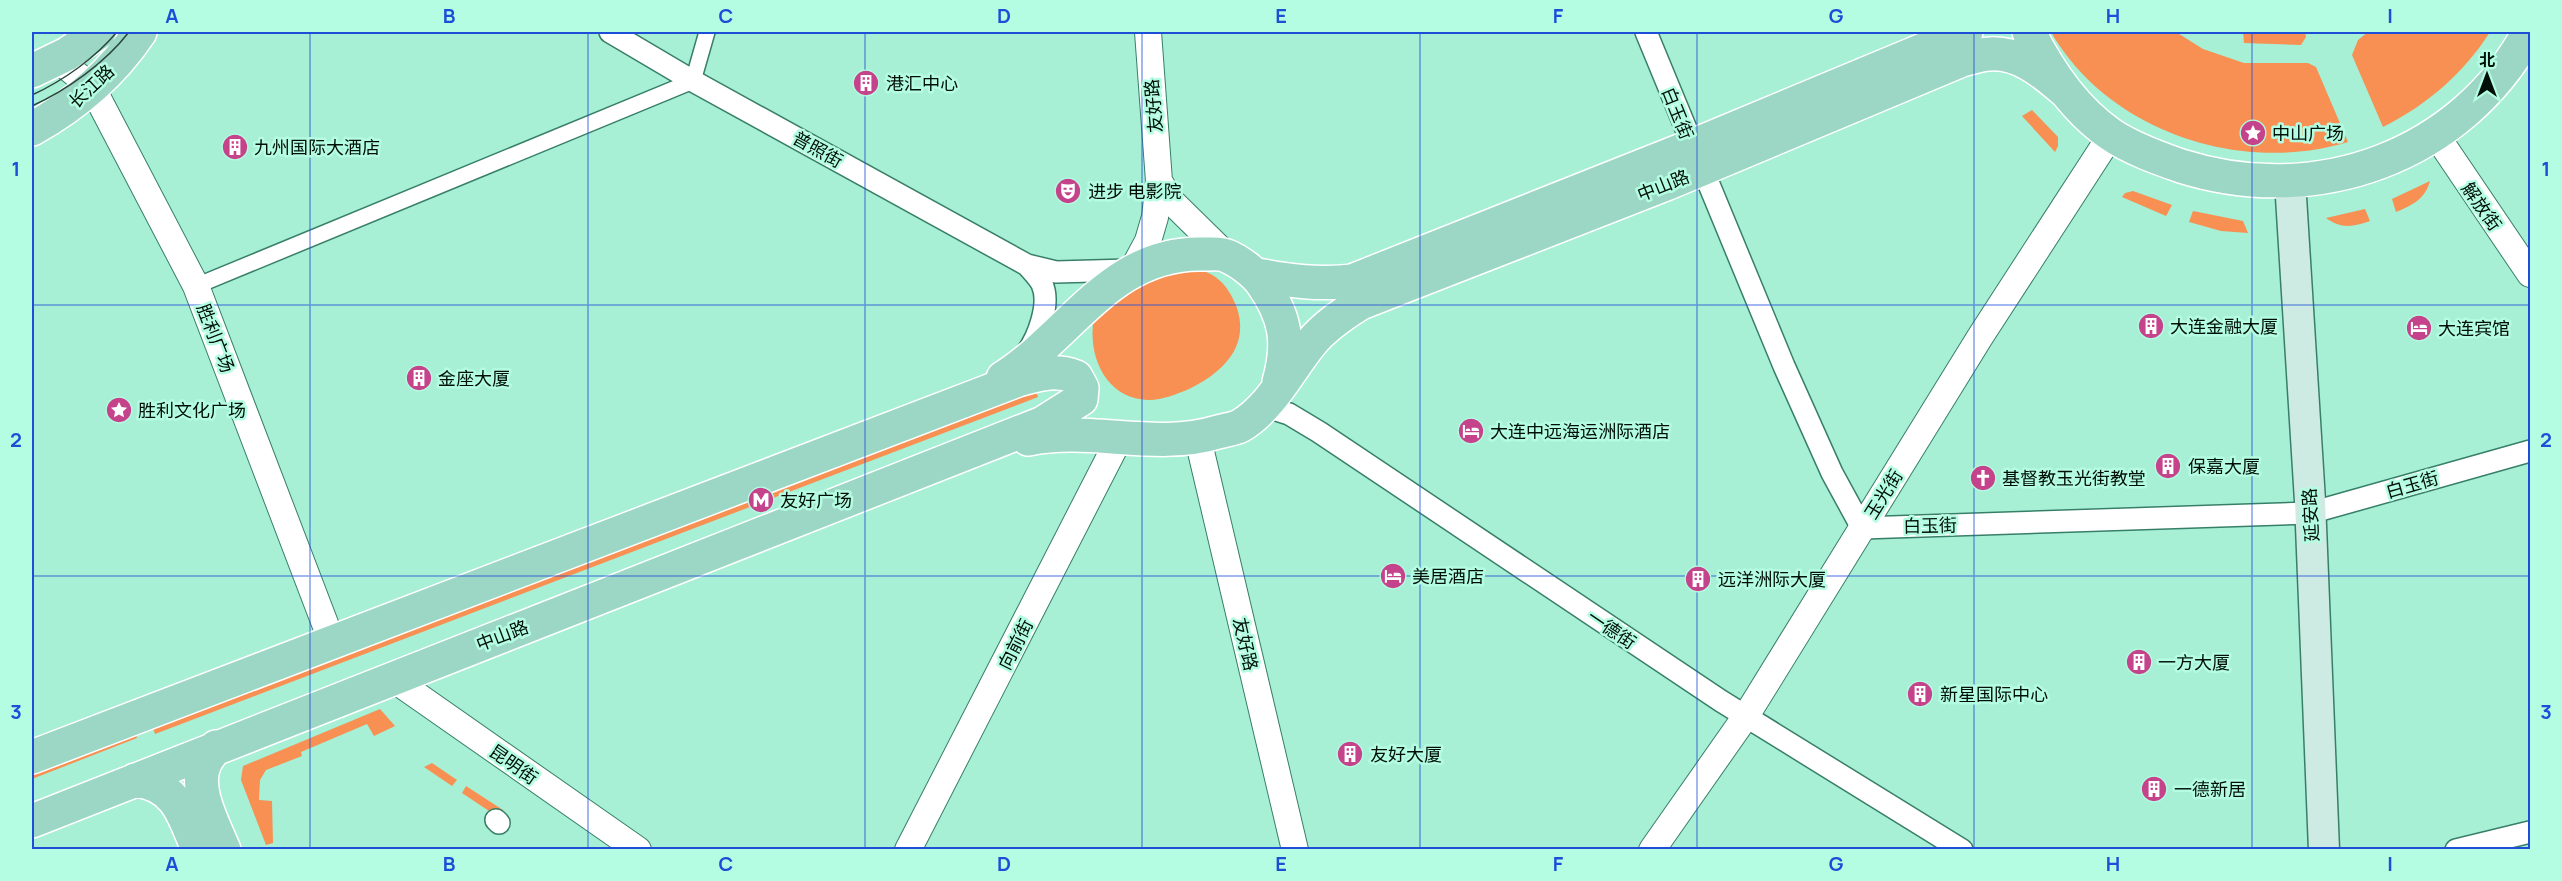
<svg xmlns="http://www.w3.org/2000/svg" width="2562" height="881" viewBox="0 0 2562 881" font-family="Manrope,'Noto Sans SC',sans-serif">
	<rect width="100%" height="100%" fill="#a7efd5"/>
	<path fill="#f79052" d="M2051 32H2176L2203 49 2244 63H2308L2316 67 2348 142C2240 175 2108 131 2051 32Z
		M2243 32H2305L2306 37 2301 45 2244 43Z
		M2368 32H2490C2464 73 2427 105 2383 127L2352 55 2358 40Z
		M2032 110 2058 137V146L2055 152 2022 116Z
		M2430 181C2425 199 2413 205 2396 212L2392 199Z
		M2133 191 2172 205 2166 216 2122 197 2125 193Z
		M2365 209 2370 221C2353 227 2341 229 2326 218Z
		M2193 211 2243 221 2248 233 2221 231 2189 222Z
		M1197 269C1218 274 1229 287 1237 308 1250 348 1221 373 1189 389 1177 394 1162 400 1149 400 1105 399 1087 355 1094 317L1148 274Z
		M1036 391 1038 397 155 734 153 728 254 687Z
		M380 709 395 726 374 736 367 724 301 752 302 756 266 770 260 780 259 800 272 801 273 843 266 845 241 780 243 766Z
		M135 731 137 738 32 779V771Z
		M432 763 457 780 452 786 424 767Z
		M466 786 503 810 498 817 462 793Z"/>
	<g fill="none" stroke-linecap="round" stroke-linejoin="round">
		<g stroke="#387f69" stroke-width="18">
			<path id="pedestrian" d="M196 286 693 81 707 32"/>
		</g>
		<g stroke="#387f69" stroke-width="24">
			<path id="minor" d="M610 32 693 81 1027 265 1056 272 1129 270
				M1646 32 1784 366 1832 473 1862 528 2310 513 2530 451
				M1026 354C1038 338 1051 304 1042 284 1039 278 1032 271 1027 265
				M1264 406 1289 414 1319 432 1721 701 1962 850
				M496 820 499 823
				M2456 850 2530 832"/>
		</g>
		<g stroke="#387f69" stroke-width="28">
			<path id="tertiary" d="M57 59 92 87 196 286 332 642
				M2436 135 2530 274
				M1159 181 1171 201 1226 255
				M1133 269 1148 241 1155 217 1159 181 1148 32
				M1198 439 1295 850
				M392 678 638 850
				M908 850 1120 437
				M1652 850 1746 716 1980 337 2111 135"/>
		</g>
		<g stroke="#387f69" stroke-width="33">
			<path id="secondary" d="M2290 181 2310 501 2324 850"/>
		</g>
		<g stroke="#fff" stroke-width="36">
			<path id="primary" d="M2029 32C2048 70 2074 109 2110 134 2130 148 2158 158 2181 166 2316 209 2461 157 2529 32
				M32 71 67 54 99 32
				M32 129C75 105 112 74 140 32
				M1257 275C1290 281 1319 285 1352 281L1692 146 1966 32
				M1003 378C1072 334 1112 251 1204 254 1211 254 1221 253 1227 256 1239 261 1255 273 1262 283 1286 317 1290 343 1279 382
				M1028 439C1091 426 1156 451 1218 432 1225 430 1234 429 1240 426 1271 408 1289 370 1311 343 1325 326 1343 314 1361 303L1666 184 1962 60C1971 58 1981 54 1990 54 2020 52 2044 73 2065 91
				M216 747C212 752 208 757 205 763 193 789 214 825 224 850
				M32 757 1018 380C1038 374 1056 369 1076 377L1082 388 1081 399 1043 423 32 821
				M135 780C176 784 184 815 198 850"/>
		</g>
		<use href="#pedestrian" stroke="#fff" stroke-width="15"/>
		<use href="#minor" stroke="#fff" stroke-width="21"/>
		<use href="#tertiary" stroke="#fff" stroke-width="26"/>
		<use href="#secondary" stroke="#cdebe2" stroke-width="30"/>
		<use href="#primary" stroke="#9bd7c4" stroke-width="33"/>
		<path stroke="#2a483c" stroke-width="1.5" d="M32 95C63 81 95 58 117 32
			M32 106C67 90 105 63 129 32"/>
	</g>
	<path fill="none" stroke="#1d4ed8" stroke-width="1.5" stroke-opacity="0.55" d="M310 32V850M588 32V850M865 32V850M1142 32V850M1420 32V850M1697 32V850M1974 32V850M2252 32V850M32 305H2530M32 576H2530"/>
	<defs>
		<g id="building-disc" transform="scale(1.35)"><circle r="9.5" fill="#c5438b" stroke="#b4fde2"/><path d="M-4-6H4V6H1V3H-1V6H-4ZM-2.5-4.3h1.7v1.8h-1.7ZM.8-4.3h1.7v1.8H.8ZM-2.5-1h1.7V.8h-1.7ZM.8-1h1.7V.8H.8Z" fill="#fff"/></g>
		<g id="sight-disc" transform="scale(1.35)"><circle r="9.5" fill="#c5438b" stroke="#b4fde2"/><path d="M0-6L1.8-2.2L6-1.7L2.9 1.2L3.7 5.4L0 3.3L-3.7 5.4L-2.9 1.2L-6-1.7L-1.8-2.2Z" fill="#fff"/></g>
		<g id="theatre-disc" transform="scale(1.35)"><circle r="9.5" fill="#c5438b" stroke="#b4fde2"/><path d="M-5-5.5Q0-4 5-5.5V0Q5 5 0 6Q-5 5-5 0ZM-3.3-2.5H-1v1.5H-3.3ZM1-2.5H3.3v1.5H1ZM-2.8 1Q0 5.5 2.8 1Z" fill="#fff"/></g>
		<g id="hotel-disc" transform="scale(1.35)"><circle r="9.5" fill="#c5438b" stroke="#b4fde2"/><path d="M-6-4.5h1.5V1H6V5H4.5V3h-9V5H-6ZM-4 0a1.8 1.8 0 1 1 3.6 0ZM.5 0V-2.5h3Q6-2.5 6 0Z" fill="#fff"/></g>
		<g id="church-disc" transform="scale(1.35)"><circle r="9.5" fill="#c5438b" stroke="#b4fde2"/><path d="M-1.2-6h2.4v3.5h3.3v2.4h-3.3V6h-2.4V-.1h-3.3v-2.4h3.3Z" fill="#fff"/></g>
		<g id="metro-disc" transform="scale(1.35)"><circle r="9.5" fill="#c5438b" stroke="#b4fde2"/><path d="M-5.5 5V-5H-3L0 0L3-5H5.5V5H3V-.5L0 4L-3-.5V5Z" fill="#fff"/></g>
	</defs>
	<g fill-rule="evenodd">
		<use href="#building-disc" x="866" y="83"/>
		<use href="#sight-disc" x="2253" y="133"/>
		<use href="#building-disc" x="235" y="147"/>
		<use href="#theatre-disc" x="1068" y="191"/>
		<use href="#building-disc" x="2151" y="326"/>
		<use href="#hotel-disc" x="2419" y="328"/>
		<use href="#building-disc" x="419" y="378"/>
		<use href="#sight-disc" x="119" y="410"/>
		<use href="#hotel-disc" x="1471" y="431"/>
		<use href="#building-disc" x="2168" y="466"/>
		<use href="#church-disc" x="1983" y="478"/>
		<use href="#metro-disc" x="761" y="500"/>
		<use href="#hotel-disc" x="1393" y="576"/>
		<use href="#building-disc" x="1698" y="579"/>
		<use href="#building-disc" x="2139" y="662"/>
		<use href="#building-disc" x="1920" y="694"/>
		<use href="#building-disc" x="1350" y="754"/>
		<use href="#building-disc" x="2154" y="789"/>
	</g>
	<g text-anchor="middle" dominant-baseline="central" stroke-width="5" stroke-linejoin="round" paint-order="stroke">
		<g font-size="18" fill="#001009" stroke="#b4fde2" text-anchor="start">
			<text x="886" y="83">港汇中心</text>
			<text x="2272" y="133">中山广场</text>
			<text x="254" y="147">九州国际大酒店</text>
			<text x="1088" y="191">进步 电影院</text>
			<text x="2170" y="326">大连金融大厦</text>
			<text x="2438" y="328">大连宾馆</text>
			<text x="438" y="378">金座大厦</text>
			<text x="138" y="410">胜利文化广场</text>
			<text x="1490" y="431">大连中远海运洲际酒店</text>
			<text x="2188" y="466">保嘉大厦</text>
			<text x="2002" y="478">基督教玉光街教堂</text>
			<text x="780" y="500">友好广场</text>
			<text x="1412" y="576">美居酒店</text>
			<text x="1718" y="579">远洋洲际大厦</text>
			<text x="2158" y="662">一方大厦</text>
			<text x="1940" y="694">新星国际中心</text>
			<text x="1370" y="754">友好大厦</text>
			<text x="2174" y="789">一德新居</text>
		</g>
		<g font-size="18" fill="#001009" stroke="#b4fde2">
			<text transform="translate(91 86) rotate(-43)">长江路</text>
			<text transform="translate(1153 106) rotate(-95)">友好路</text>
			<text transform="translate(1678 113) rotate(68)">白玉街</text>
			<text transform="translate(818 149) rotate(29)">普照街</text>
			<text transform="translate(1663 185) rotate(-22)">中山路</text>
			<text transform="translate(2482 206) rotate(55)">解放街</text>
			<text transform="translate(216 338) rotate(69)">胜利广场</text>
			<text transform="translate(2412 484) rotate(-16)">白玉街</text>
			<text transform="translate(1883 494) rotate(-58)">玉光街</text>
			<text transform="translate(2310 515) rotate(-93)">延安路</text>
			<text transform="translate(1930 525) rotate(-1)">白玉街</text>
			<text transform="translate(1612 629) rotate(34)">一德街</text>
			<text transform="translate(502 635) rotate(-21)">中山路</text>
			<text transform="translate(1015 644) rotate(-63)">向前街</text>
			<text transform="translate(1246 644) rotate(77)">友好路</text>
			<text transform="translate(514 764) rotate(35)">昆明街</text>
		</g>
	</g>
	<rect width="2562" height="881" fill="none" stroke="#b4fde2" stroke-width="66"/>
	<g transform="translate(2487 75)" stroke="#b4fde2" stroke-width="4.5" paint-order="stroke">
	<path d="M0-4.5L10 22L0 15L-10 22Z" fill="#001009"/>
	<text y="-9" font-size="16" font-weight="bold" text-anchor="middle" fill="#001009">北</text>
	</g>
	<rect x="33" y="33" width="2496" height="815" fill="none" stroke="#1d4ed8" stroke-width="2"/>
	<g font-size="20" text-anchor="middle" font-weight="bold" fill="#1d4ed8">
		<text x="172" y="23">A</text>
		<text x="449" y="23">B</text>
		<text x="726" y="23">C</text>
		<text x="1004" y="23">D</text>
		<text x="1281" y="23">E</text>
		<text x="1558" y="23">F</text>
		<text x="1836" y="23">G</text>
		<text x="2113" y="23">H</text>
		<text x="2390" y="23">I</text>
		<text x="16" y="176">1</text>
		<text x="2546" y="176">1</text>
		<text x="16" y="447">2</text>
		<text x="2546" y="447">2</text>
		<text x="16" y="719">3</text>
		<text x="2546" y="719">3</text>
		<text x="172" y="871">A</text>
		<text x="449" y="871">B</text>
		<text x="726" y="871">C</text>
		<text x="1004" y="871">D</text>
		<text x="1281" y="871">E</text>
		<text x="1558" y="871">F</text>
		<text x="1836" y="871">G</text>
		<text x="2113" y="871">H</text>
		<text x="2390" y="871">I</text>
	</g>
</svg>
